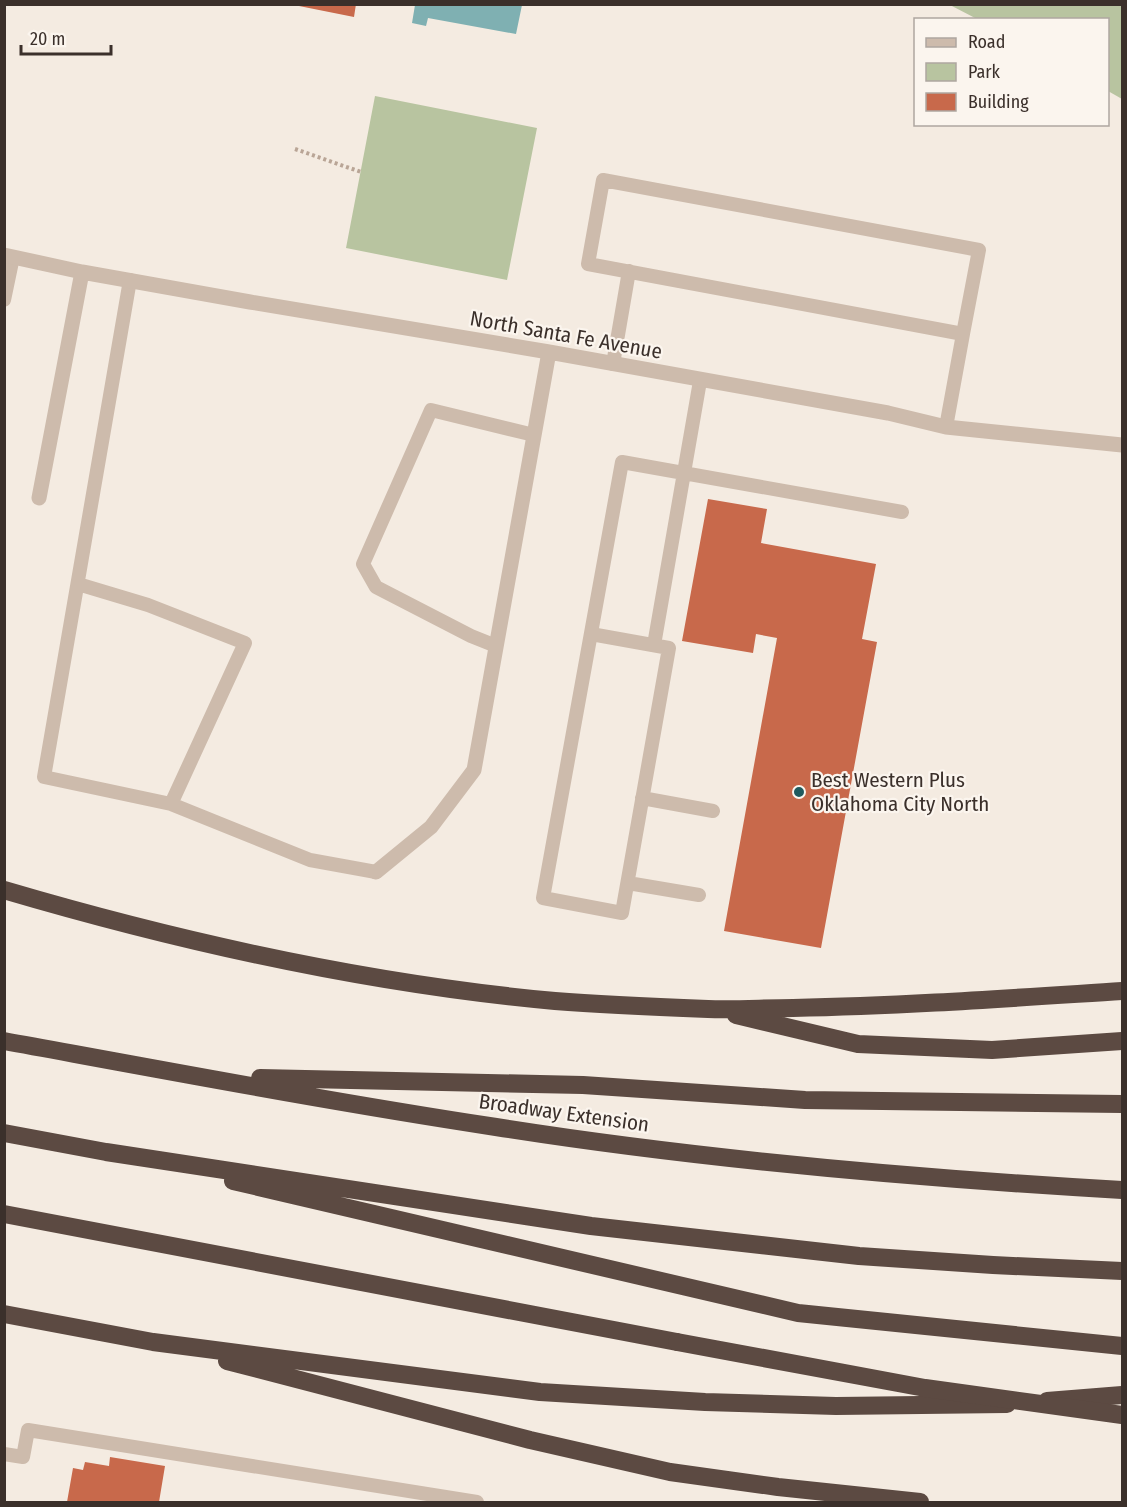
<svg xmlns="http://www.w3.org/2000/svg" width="1127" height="1507" viewBox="0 0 1127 1507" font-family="'Fira Sans Condensed',sans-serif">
	<rect width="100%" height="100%" fill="#f4ebe1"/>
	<path fill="#b8c4a0" d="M950 5H1122V99L1108 91V20L977 19Z
		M375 96 537 128 507 280 346 248Z"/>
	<path fill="#7fb0b2" d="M415 5V4L522 5 516 34 428 18 426 26 412 23Z"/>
	<path fill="#c8694b" d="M289 4H356L354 17Z
		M708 499 767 509 761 543 876 564 862 639 877 642 821 948 724 931 777 638 756 634 753 653 682 641Z
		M110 1457 165 1466 159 1502H67L73 1468 83 1470 85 1462 109 1466Z"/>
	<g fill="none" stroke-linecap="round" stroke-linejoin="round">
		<path stroke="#b9a596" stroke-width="4" stroke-dasharray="3 3" stroke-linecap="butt" d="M295 149 361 172"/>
		<path stroke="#cdbbac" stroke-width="14" d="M603 180 979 250 963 334 588 264Z
			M130 280 44 777 171 804 310 860 376 872
			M4 300 13 257
			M613 364 629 271
			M946 427 963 334
			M78 584 148 605 245 643 171 804
			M591 634 669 648 622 913 543 898 622 462 902 512
			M654 645 700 381
			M496 646 471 636 376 587 363 564 431 410 534 435
			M642 798 713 811
			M628 883 699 895
			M4 1454 23 1457 28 1430 477 1502"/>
		<path stroke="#cdbbac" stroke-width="15" d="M4 255 82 272 250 302 549 352 888 413 946 427 1122 445
			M39 498 82 272
			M376 872 431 827 474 770 549 352"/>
		<path stroke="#5c4a42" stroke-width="18" d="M4 890C184 943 368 984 555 1001 606 1005 657 1007 708 1009 736 1010 765 1008 793 1008 903 1006 1013 998 1122 991
			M736 1015 858 1044 992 1050 1122 1041
			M4 1041C168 1071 332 1102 496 1127 704 1160 913 1178 1122 1190
			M260 1078 583 1085 805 1100 1122 1104
			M4 1133 106 1152 591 1226 859 1256 993 1265 1122 1271
			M233 1181 798 1313 1122 1346
			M4 1214 677 1342
			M4 1314 153 1342 540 1392 705 1402 836 1406 1007 1404
			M227 1361 530 1440 670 1472 778 1487 920 1502
			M1047 1401 1122 1395"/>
		<path stroke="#5c4a42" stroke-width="18" d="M677 1342 925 1388 1122 1415"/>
	</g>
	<circle fill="#1f5a5e" stroke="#fbf5ee" stroke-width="2" cx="799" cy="792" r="6"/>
	<g text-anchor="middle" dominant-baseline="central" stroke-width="4.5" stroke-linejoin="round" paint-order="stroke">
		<g font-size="21" fill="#3b302b" stroke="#fbf5ee">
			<text transform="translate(566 335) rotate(10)">North Santa Fe Avenue</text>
			<text transform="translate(564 1113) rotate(8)">Broadway Extension</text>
		</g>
		<g font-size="21" fill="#3b302b" stroke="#fbf5ee" text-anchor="start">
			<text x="811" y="780">Best Western Plus<tspan x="811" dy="24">Oklahoma City North</tspan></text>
		</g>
	</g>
	<rect width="1127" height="1507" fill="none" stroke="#3b302b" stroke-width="12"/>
	<rect x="914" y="18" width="195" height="108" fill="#fbf5ee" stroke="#aea6a0" stroke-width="1.5"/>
	<rect x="926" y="38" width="30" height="9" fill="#cdbbac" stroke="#aea6a0" stroke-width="1.5"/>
	<text x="968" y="48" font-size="18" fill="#3b302b">Road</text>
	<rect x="926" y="63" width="30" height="18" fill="#b8c4a0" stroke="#aea6a0" stroke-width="1.5"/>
	<text x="968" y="78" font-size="18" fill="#3b302b">Park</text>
	<rect x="926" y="93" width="30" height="18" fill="#c8694b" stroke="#aea6a0" stroke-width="1.5"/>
	<text x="968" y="108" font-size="18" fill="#3b302b">Building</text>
	<path d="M21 45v9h90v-9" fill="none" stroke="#3b302b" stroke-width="3"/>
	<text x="30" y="45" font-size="18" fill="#3b302b" stroke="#fbf5ee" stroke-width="4.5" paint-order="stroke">20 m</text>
</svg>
